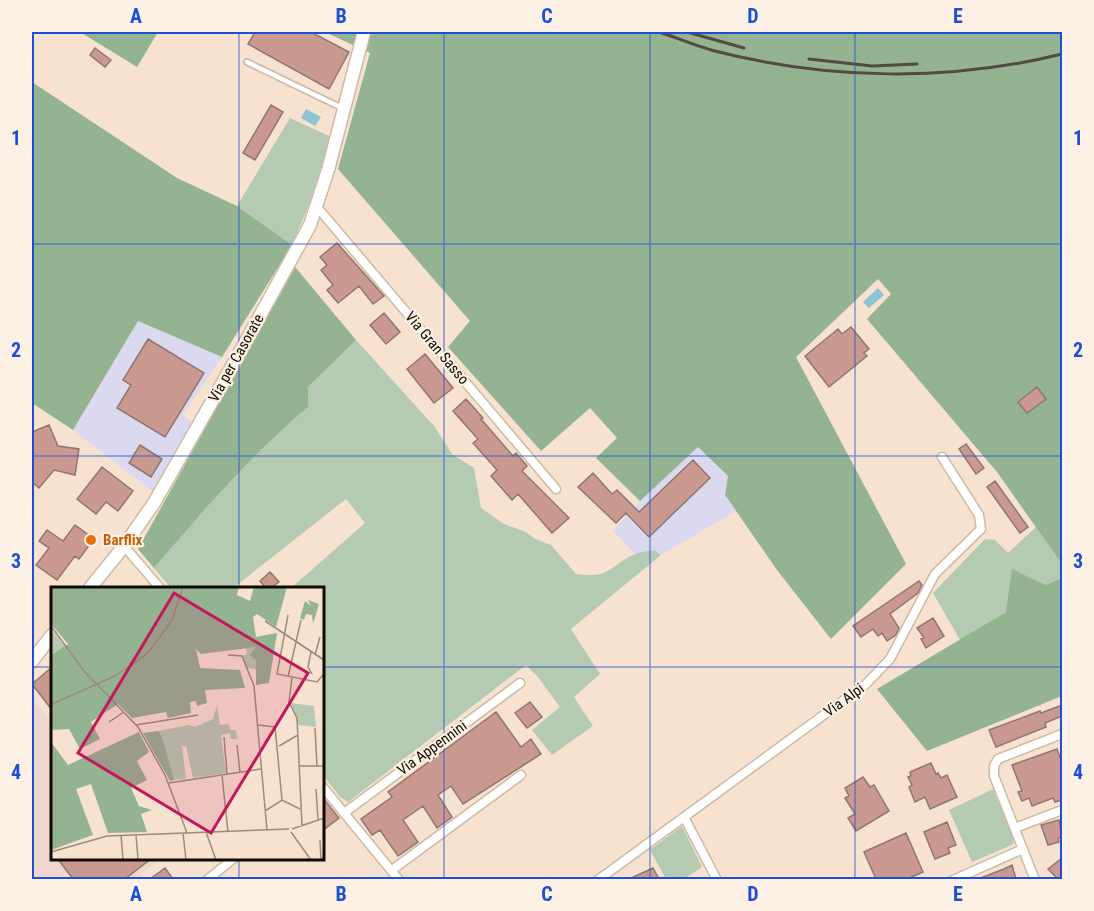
<svg xmlns="http://www.w3.org/2000/svg" width="1094" height="911" viewBox="0 0 1094 911" font-family="'Roboto Condensed',sans-serif">
	<rect width="100%" height="100%" fill="#f7e2cf"/>
	<path fill="#efd6ce" d="M32 699 52 722V858L161 859 141 874 145 879H32Z"/>
	<path fill="#dbd9ef" d="M138 321 222 357 183 415 192 422 152 491 73 430Z
		M698 447 728 476 725 495 736 511 661 555 654 550 635 554 613 531 640 501Z"/>
	<path fill="#b4cab2" d="M290 118 331 137 308 207 292 245 237 206Z
		M356 340 434 426 452 454 474 468 481 508 504 524 526 532 535 539 551 545 576 574C611 579 607 567 635 554 640 552 648 551 654 550L661 555 571 629 600 674 574 697 593 726 552 755 532 730 560 707 538 677 526 665 348 802 340 797 323 775 322 588H291L365 523 346 499 233 588H171L154 568C202 512 251 455 308 407V387Z
		M1036 527 1062 564V578L1045 585 1006 612 960 640 933 593 985 539 995 540 1008 553Z
		M993 789 1014 839 1013 844 1007 847 972 862 949 810Z
		M682 826 702 867 684 879H666L650 850Z"/>
	<path fill="#93b391" d="M80 32H158L137 67Z
		M325 32H1062V564L997 472 867 319 891 294 878 279 796 357 906 564 831 639 777 570 725 495 728 476 698 447 640 501 596 458 617 438 590 408 541 451 448 347 470 321 338 169 370 53Z
		M32 82 177 178 237 206 292 245 222 357 138 321 73 430 32 403Z
		M295 267 356 340 308 387V407C251 455 202 512 154 568L138 549Z
		M1012 569 1045 585 1062 578V696L927 751 877 689 1006 612Z"/>
	<path fill="#8dc4d2" d="M306 109 321 117 315 126 301 118Z
		M878 288 884 295 869 308 863 302Z"/>
	<path fill="#ca9990" stroke="#907671" stroke-width="1.5" d="M255 32H311L349 52 329 89 248 44Z
		M95 48 111 60 105 67 90 55Z
		M271 105 283 112 255 160 243 153Z
		M337 243 384 296 373 304 359 286 338 303 327 290 333 285 321 270 327 265 320 257Z
		M384 313 400 332 386 344 370 325Z
		M851 327 869 349 864 353 867 356 829 387 805 356 838 329 842 334Z
		M148 339 204 373 165 437 117 408 131 385 123 380Z
		M425 354 453 388 434 403 407 369Z
		M1037 387 1046 399 1027 413 1018 402Z
		M466 399 483 418 481 419 513 456 516 453 527 466 522 471 569 518 552 533 518 494 512 500 491 476 497 470 473 443 478 439 453 411Z
		M49 425 58 446 79 449 75 475 54 470 39 488 32 482V432Z
		M966 444 984 468 976 474 959 449Z
		M140 445 162 459 151 477 129 463Z
		M693 460 710 478 649 537 626 513 616 523 578 487 593 473 612 494 617 490 639 512Z
		M102 467 133 491 118 511 106 502 96 514 77 499Z
		M995 481 1028 527 1020 533 987 487Z
		M75 525 94 539 79 559 75 556 57 580 36 565 49 548 39 541 47 530 63 541Z
		M270 572 279 582 271 588H266L260 581Z
		M919 581 922 585 918 593 890 614 899 628 896 635 887 641 882 633 878 636 873 629 861 637 853 626Z
		M933 618 944 636 926 648 921 639 924 638 917 628Z
		M52 667V710L32 684Z
		M530 702 542 717 527 728 515 713Z
		M1062 705V716L1045 723 1046 727 996 747 989 730 1040 711 1041 713Z
		M496 712 521 747 531 739 541 754 463 804 451 786 438 795 452 817 437 828 423 806 403 820 418 842 398 856 380 830 372 835 361 819 392 797 388 792Z
		M1057 749 1062 763V800L1055 802 1053 798 1032 806 1029 798 1022 801 1018 792 1022 791 1012 765Z
		M931 763 936 774 938 773 941 778 947 775 957 797 930 809 925 797 915 802 909 787 912 785 908 777 911 776 910 772Z
		M863 777 870 787 874 785 889 811 856 831 848 818 855 814 845 798 849 796 845 788Z
		M322 797 339 818 322 831Z
		M1059 820 1062 837 1058 838 1059 842 1048 845 1041 825Z
		M947 822 956 845 948 848 950 853 935 859 924 832Z
		M906 833 923 872 907 879H876L864 852Z
		M57 858H152L125 879H73Z
		M1062 858V879H1058L1048 869Z
		M1012 865 1016 879H978L1004 869Z
		M165 868 173 879H150Z
		M653 868 659 879H629Z"/>
	<g fill="none" stroke-linecap="round" stroke-linejoin="round">
		<g stroke="#cebaa7" stroke-width="8">
			<path id="lane" d="M247 62 344 109"/>
		</g>
		<g stroke="#cebaa7" stroke-width="11">
			<path id="street" d="M317 207 556 489
				M124 546 160 588
				M322 786 399 880
				M344 813 520 683
				M684 817 717 880
				M1015 828 1062 810
				M392 870 521 775
				M207 880 234 858
				M598 880 866 684 890 659 935 574 981 529 979 515 942 457
				M953 880 1023 849
				M1035 880 994 776V766L998 759 1062 734"/>
		</g>
		<g stroke="#cebaa7" stroke-width="15">
			<path id="secondary" d="M90 588 124 546 154 503 234 363 310 225 328 170 364 32
				M32 661 52 635"/>
		</g>
		<use href="#lane" stroke="#fff" stroke-width="4.5"/>
		<use href="#street" stroke="#fff" stroke-width="8"/>
		<use href="#secondary" stroke="#fff" stroke-width="12"/>
		<path stroke="#544a40" stroke-width="3" d="M659 32C678 38 696 46 715 51 828 80 949 82 1062 54
			M687 32 744 48
			M809 59 872 66 917 64"/>
	</g>
	<path fill="none" stroke="#1d4ed8" stroke-width="1.5" stroke-opacity="0.55" d="M239 32V588M444 32V880M650 32V880M855 32V880M32 244H1062M32 456H1062M32 667H52M322 667H1062M239 858V880"/>
	<circle fill="#e8710a" stroke="#fdf1e5" stroke-width="2" cx="91" cy="540" r="6"/>
	<g text-anchor="middle" dominant-baseline="central" stroke-width="4.5" stroke-linejoin="round" paint-order="stroke">
		<g font-size="15" fill="#110b05" stroke="#fdf1e5">
			<text transform="translate(437 348) rotate(50)">Via Gran Sasso</text>
			<text transform="translate(236 358) rotate(-61)">Via per Casorate</text>
			<text transform="translate(844 700) rotate(-36)">Via Alpi</text>
			<text transform="translate(432 748) rotate(-36)">Via Appennini</text>
		</g>
		<g font-size="15" font-weight="bold" fill="#c56008" stroke="#fdf1e5" text-anchor="start">
			<text x="103" y="540">Barflix</text>
		</g>
	</g>
	<g transform="translate(51 587)">
		<rect width="273" height="273" fill="#f7e2cf"/>
		<path d="M0 42 14 59 0 68ZM205 60V82L196 81 192 69 196 67 195 61ZM240 116 263 119 265 140 247 138ZM166 118 169 138 178 137 179 143H185L186 152H180L179 146 170 148 175 186 142 191 135 159H131L135 192 123 193 108 144 137 138 144 140 162 132Z" fill="#b4cab2"/>
		<path d="M0 0H188L186 8 199 14 203 0H236L225 40 206 27 202 30 205 50 226 46 218 96 205 98V73L199 68 205 60 150 67 145 62 149 81 189 83 194 101 154 103 156 116 146 119 145 114 139 115 140 126 117 131 115 125 81 131 67 117 40 135 49 152 29 162 18 142 0 143V68L17 57 0 37ZM257 13 268 17 262 37 261 28 255 27 253 33 249 31 254 14 260 19ZM108 144 113 157 123 193 119 194 92 146ZM88 145 98 165 86 174 96 193 80 201 88 219 101 223 90 227 96 245 57 246 40 197 25 202 42 248 0 263V155L17 178Z" fill="#93b391"/>
		<path fill="none" stroke="#9b8c7e" stroke-width="1.5" d="M237 28 226 87 266 95 273 87M214 34 273 73M0 39 33 84 87 140 114 188 136 246M260 65 257 80 261 87M177 68 191 69 203 99 216 243M264 68 269 50M237 90 250 33M241 91 238 115 246 131 251 239M1 117 64 89 97 66 121 33 132 0M58 135 73 125M85 138 147 128M207 138 224 140 231 213M264 141 266 179M173 150 176 187M186 158 189 185M228 159 247 148M248 179H273M171 188 177 245M118 196 210 182M265 202 267 233M214 224 231 213 249 222M241 242 273 231M155 245 165 273M240 245 260 273M132 246 135 273M70 248 72 273M269 253 270 273M0 265 56 249 238 242M83 273 87 272 85 248"/>
		<path fill="#c2185b" fill-opacity="0.15" stroke="#c2185b" stroke-width="3" d="M123 6 257 86 160 246 27 166Z"/>
		<rect width="273" height="273" fill="none" stroke="#110b05" stroke-width="3"/>
	</g>
	<rect width="1094" height="911" fill="none" stroke="#fdf1e5" stroke-width="66"/>
	<rect x="33" y="33" width="1028" height="845" fill="none" stroke="#1d4ed8" stroke-width="2"/>
	<g font-size="20" text-anchor="middle" font-weight="bold" fill="#1d4ed8">
		<text x="136" y="23">A</text>
		<text x="341" y="23">B</text>
		<text x="547" y="23">C</text>
		<text x="753" y="23">D</text>
		<text x="958" y="23">E</text>
		<text x="16" y="145">1</text>
		<text x="1078" y="145">1</text>
		<text x="16" y="357">2</text>
		<text x="1078" y="357">2</text>
		<text x="16" y="568">3</text>
		<text x="1078" y="568">3</text>
		<text x="16" y="779">4</text>
		<text x="1078" y="779">4</text>
		<text x="136" y="901">A</text>
		<text x="341" y="901">B</text>
		<text x="547" y="901">C</text>
		<text x="753" y="901">D</text>
		<text x="958" y="901">E</text>
	</g>
</svg>
